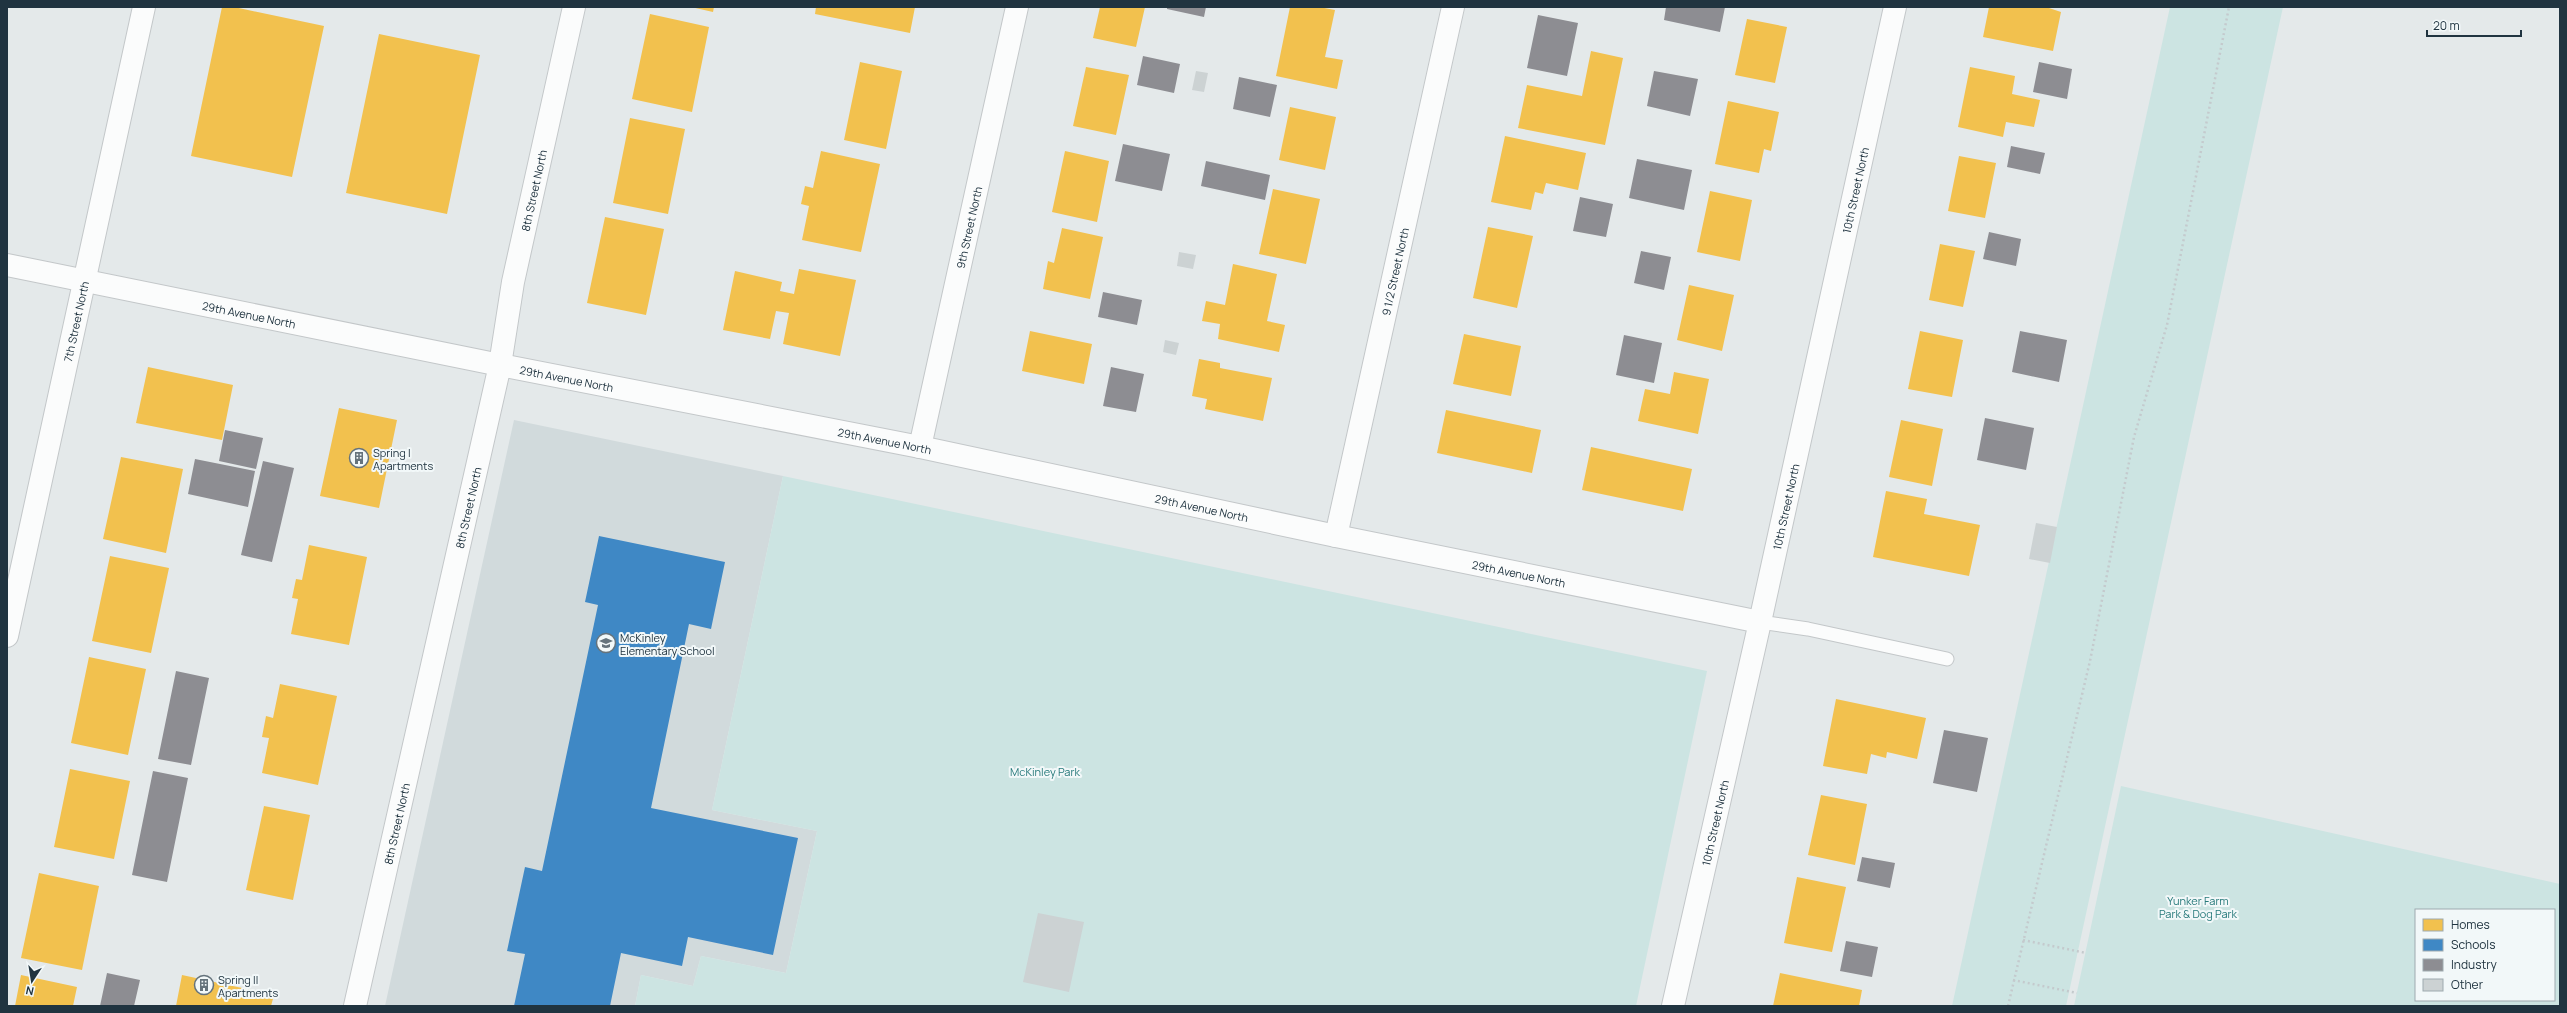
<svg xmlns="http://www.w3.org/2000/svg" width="2567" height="1013" viewBox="0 0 2567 1013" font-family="Manrope,sans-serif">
	<rect width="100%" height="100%" fill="#e4e9ea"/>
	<path fill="#d1dadc" d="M514 420 783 476 712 810 817 831 786 973 701 956 693 986 641 975 635 1006H385Z"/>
	<path fill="#cce4e2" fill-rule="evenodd" d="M2170 7H2283L2066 1006H1952Z
		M783 476 1707 671 1636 1006H635L641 975 693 986 701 956 786 973 817 831 712 810Z
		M2121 786 2560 884V1006H2074ZM2416 910H2554V1000H2416Z"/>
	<path fill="#f2c14e" d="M222 7H234L324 26 292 177 191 156Z
		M691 7H714L713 12Z
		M816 7H915L910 33 815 14Z
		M1100 7H1145L1136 47 1093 38Z
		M1290 7H1319L1335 10 1325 57 1343 60 1337 89 1276 76Z
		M1989 7H2046L2061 12 2053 51 1983 37Z
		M650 14 709 27 692 112 632 99Z
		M1747 19 1787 27 1775 83 1735 75Z
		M379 34 480 55 447 214 346 193Z
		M1591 51 1623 58 1605 145 1518 128 1527 85 1582 96Z
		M860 62 902 71 886 149 844 140Z
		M1086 67 1129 75 1116 135 1073 126Z
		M1970 67 2015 76 2012 94 2040 100 2034 127 2006 122 2003 137 1958 127Z
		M1728 101 1779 112 1771 151 1764 149 1759 173 1715 164Z
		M1290 107 1336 117 1325 170 1279 160Z
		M630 118 685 129 668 214 613 203Z
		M1505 136 1586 153 1578 190 1546 183 1543 194 1535 192 1531 210 1491 202Z
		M821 151 880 164 861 252 802 240 809 206 801 204 805 186 813 188Z
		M1065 151 1109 161 1097 222 1052 212Z
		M1959 156 1996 163 1985 218 1948 211Z
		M1273 189 1320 199 1306 264 1259 254Z
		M1710 191 1752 200 1740 261 1697 252Z
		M605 217 664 229 646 315 587 303Z
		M1488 227 1533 236 1517 308 1473 298Z
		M1062 228 1103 237 1090 299 1043 289 1048 261 1054 263Z
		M1940 244 1975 251 1963 307 1929 300Z
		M1233 264 1277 274 1267 321 1285 325 1279 352 1218 339 1220 324 1202 321 1206 301 1225 305Z
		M799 269 856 280 840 356 783 344 789 313 776 311 770 339 723 330 735 271 782 282 780 291 794 294Z
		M1689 285 1734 295 1722 351 1677 340Z
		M1030 331 1092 344 1084 384 1022 371Z
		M1920 331 1963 340 1952 397 1908 389Z
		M1464 334 1521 346 1511 396 1453 384Z
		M1199 359 1220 363V368L1272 378 1263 421 1205 409 1207 399 1192 396Z
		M148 367 233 385 222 440 136 423Z
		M1674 372 1709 379 1698 434 1638 421 1645 389 1670 394Z
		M339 408 397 420 379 508 320 496Z
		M1446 410 1541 430 1532 473 1437 453Z
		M1901 420 1943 429 1932 486 1889 477Z
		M1591 447 1692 469 1683 511 1582 490Z
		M121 457 183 469 166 553 103 539Z
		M1886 491 1927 499 1924 514 1980 525 1969 576 1873 557Z
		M309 545 367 557 349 645 291 634 298 599 292 598 296 579 302 580Z
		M110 556 169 568 151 653 92 641Z
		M89 657 146 669 128 755 71 743Z
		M280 684 337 696 318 785 262 773 269 738 262 737 266 716 273 718Z
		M1836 699 1926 718 1917 759 1887 752 1886 758 1871 754 1867 774 1823 766Z
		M70 769 130 781 114 859 54 847Z
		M1821 795 1867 804 1855 865 1808 855Z
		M264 806 310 815 293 900 246 890Z
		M39 873 99 886 82 970 21 958Z
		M1797 877 1846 887 1832 952 1784 943Z
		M1780 973 1862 990 1859 1006H1773Z
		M21 975 77 987 73 1006H15Z
		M182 975 274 995 271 1006H176Z"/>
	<path fill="#3f88c5" d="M599 536 725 562 711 629 689 624 651 808 798 838 773 955 688 937 682 966 621 953 610 1006H514L525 954 507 951 525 867 542 871 598 605 585 602Z"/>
	<path fill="#8d8d92" d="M1167 7H1206L1204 17 1167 9Z
		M1666 7H1725L1720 32 1664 20Z
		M1538 15 1578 23 1567 76 1527 68Z
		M1143 56 1180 64 1174 93 1137 85Z
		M2039 62 2072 69 2067 99 2033 92Z
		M1654 71 1698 79 1690 116 1647 106Z
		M1239 77 1277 85 1270 117 1233 109Z
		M1123 144 1170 154 1162 191 1115 181Z
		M2011 146 2045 153 2040 174 2007 167Z
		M1637 159 1692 170 1684 210 1629 198Z
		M1206 161 1270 175 1265 200 1201 186Z
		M1580 197 1613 204 1606 237 1573 231Z
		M1989 232 2021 239 2016 266 1983 259Z
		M1641 251 1671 257 1664 290 1634 283Z
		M1103 292 1142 300 1137 325 1098 317Z
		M2020 331 2067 340 2059 382 2012 372Z
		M1624 335 1662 343 1654 383 1616 375Z
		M1111 367 1144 374 1136 412 1103 406Z
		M1985 418 2034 428 2026 470 1977 460Z
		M225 430 263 438 256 469 219 461Z
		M195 459 255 471 248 507 188 494Z
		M263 461 294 468 272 562 241 555Z
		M176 671 209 678 191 765 158 759Z
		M1944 730 1988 738 1977 792 1933 783Z
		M153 771 188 778 167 882 132 875Z
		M1862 857 1895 863 1890 888 1857 881Z
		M1846 941 1878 947 1872 977 1840 971Z
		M107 973 140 980 134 1006H100Z"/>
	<path fill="#ccd2d3" d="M1196 71 1208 73 1204 92 1192 90Z
		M1179 252 1196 255 1193 269 1177 266Z
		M1165 340 1179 343 1176 355 1163 352Z
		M2036 523 2057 527 2050 563 2029 559Z
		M1038 913 1084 922 1069 992 1023 982Z"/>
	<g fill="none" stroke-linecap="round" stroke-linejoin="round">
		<g stroke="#c3c7c9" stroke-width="15">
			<path id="service" d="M1760 622 1808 629 1947 659"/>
		</g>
		<g stroke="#c3c7c9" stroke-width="24">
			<g id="minor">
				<path id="s1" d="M7 265 500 365 920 447 1336 536 1760 622"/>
				<path id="s2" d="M920 447 1017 7"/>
				<path id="s3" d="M1336 536 1453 7"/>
				<path id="s4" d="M7 636 144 7"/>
				<path id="s5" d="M355 1006 500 365 513 282 574 7"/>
				<path id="s6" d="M1673 1006 1760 622 1895 7"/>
			</g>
		</g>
		<path stroke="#c4cacd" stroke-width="2.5" stroke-dasharray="2 3" stroke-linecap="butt" d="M2023 940 2086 953
			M2013 980 2077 993
			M2008 1006 2090 661 2134 437 2167 325 2229 7"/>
		<use href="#service" stroke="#fbfcfc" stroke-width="13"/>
		<use href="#minor" stroke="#fbfcfc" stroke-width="22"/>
	</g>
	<defs>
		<g id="building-ring" transform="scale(1)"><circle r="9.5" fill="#f2f8f9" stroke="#65737c" stroke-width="1.5"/><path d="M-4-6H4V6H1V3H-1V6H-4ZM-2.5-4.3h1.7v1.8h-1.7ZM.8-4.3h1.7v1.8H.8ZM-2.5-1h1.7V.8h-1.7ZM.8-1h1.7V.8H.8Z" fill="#65737c"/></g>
		<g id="school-ring" transform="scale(1)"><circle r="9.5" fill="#f2f8f9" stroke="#65737c" stroke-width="1.5"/><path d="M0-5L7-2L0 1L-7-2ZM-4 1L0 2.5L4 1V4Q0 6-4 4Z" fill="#65737c"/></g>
	</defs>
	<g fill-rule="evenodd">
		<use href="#building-ring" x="359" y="458"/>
		<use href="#school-ring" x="606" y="643"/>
		<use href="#building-ring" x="204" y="985"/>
	</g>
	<g text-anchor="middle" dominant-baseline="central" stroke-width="4" stroke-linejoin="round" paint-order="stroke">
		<g font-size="11" fill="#203440" stroke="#f2f8f9">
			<text stroke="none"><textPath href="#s5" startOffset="835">8th Street North</textPath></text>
			<text stroke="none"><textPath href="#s6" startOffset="836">10th Street North</textPath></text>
			<text stroke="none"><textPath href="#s2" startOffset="225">9th Street North</textPath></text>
			<text stroke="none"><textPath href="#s3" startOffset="271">9 1/2 Street North</textPath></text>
			<text stroke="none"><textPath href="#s1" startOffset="247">29th Avenue North</textPath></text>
			<text stroke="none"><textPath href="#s4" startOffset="322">7th Street North</textPath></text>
			<text stroke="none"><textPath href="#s1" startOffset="571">29th Avenue North</textPath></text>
			<text stroke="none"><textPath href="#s1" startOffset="895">29th Avenue North</textPath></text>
			<text stroke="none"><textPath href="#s5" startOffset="511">8th Street North</textPath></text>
			<text stroke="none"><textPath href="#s1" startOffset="1219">29th Avenue North</textPath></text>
			<text stroke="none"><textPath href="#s6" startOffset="512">10th Street North</textPath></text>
			<text stroke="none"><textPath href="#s1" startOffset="1543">29th Avenue North</textPath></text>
			<text stroke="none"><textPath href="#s5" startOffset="187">8th Street North</textPath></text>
			<text stroke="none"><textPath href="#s6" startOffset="188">10th Street North</textPath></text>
		</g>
		<g font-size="11" fill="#203440" stroke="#f2f8f9" text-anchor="start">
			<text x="373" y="452">Spring I<tspan x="373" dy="13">Apartments</tspan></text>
			<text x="620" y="637">McKinley<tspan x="620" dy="13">Elementary School</tspan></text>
			<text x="218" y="979">Spring II<tspan x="218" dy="13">Apartments</tspan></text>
		</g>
		<g font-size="11" fill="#26797a" stroke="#f2f8f9">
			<text x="1045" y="771">McKinley Park</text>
			<text x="2198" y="900">Yunker Farm<tspan x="2198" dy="13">Park &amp; Dog Park</tspan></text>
		</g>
	</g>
	<rect width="2567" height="1013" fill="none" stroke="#203440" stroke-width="16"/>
	<rect x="2415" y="909" width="140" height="92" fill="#f2f8f9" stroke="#9eaaaf"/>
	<rect x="2423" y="919" width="20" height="12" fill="#f2c14e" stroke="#9eaaaf"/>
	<text x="2451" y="929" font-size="12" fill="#203440">Homes</text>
	<rect x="2423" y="939" width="20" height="12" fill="#3f88c5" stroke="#9eaaaf"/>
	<text x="2451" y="949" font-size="12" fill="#203440">Schools</text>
	<rect x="2423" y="959" width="20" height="12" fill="#8d8d92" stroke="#9eaaaf"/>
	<text x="2451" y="969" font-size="12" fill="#203440">Industry</text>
	<rect x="2423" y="979" width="20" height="12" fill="#ccd2d3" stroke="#9eaaaf"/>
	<text x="2451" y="989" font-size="12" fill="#203440">Other</text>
	<g transform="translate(32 981) rotate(192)" stroke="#f2f8f9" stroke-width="3" paint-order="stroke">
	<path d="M0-3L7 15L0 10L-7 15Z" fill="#203440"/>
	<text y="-6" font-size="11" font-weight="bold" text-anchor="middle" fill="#203440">N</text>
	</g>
	<path d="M2427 30v6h94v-6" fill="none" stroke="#203440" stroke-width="2"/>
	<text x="2433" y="30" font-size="12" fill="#203440" stroke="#f2f8f9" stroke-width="3" paint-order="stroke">20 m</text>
</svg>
